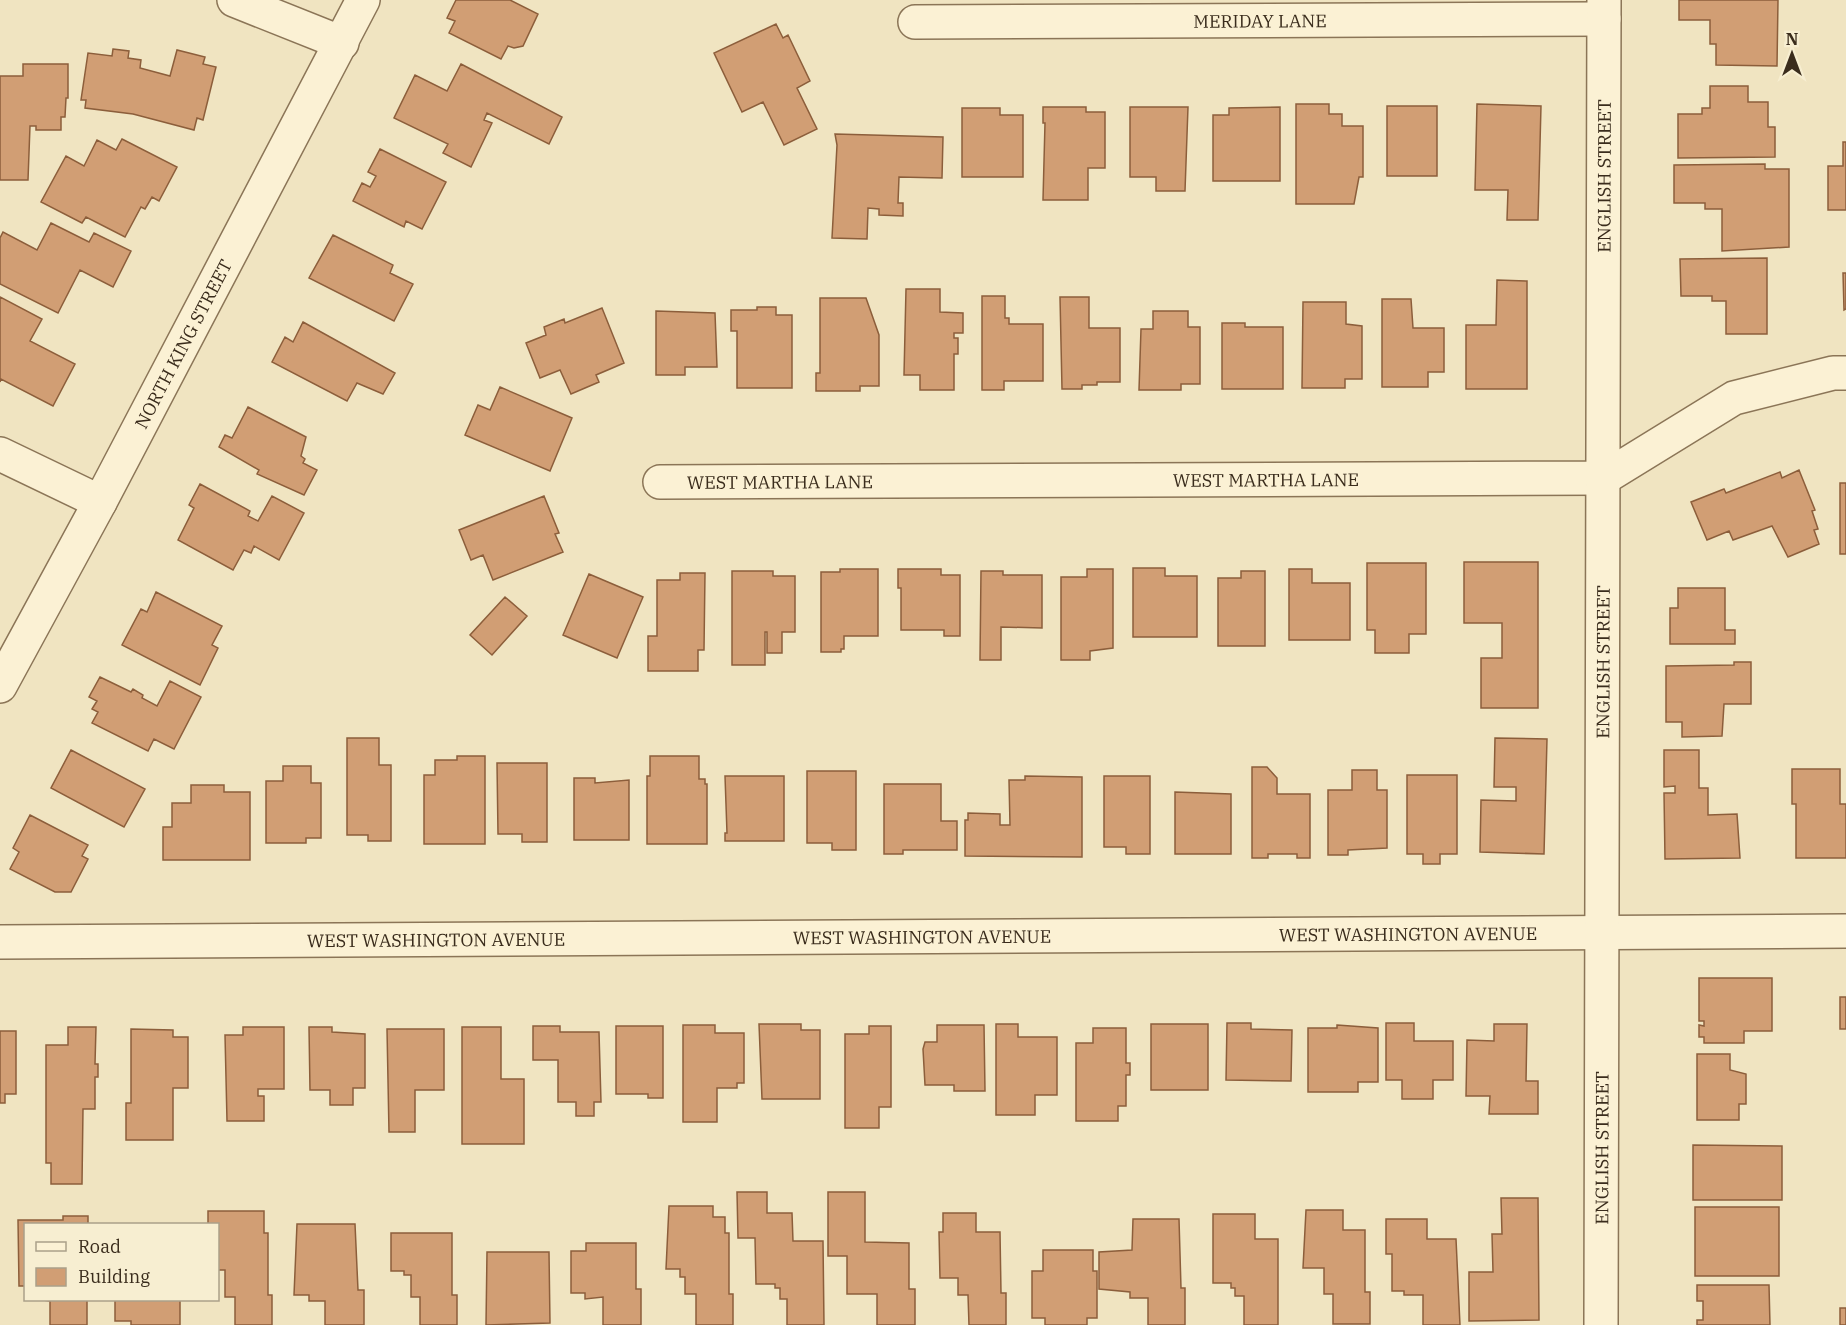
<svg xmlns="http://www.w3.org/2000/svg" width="1846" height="1325" viewBox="0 0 1846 1325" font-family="'IBM Plex Serif',serif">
	<rect width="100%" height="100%" fill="#f0e4c1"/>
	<path fill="#d19e74" stroke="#8c5e3b" stroke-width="1.5" d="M456 0H510L538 14 523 46 514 48 508 46 501 59 449 33 455 21 447 18Z
		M1679 0H1778L1777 66 1716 65V44H1710V20H1679Z
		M776 24 783 38 788 35 810 81 797 88 817 129 784 145 763 102 742 112 714 53Z
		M113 49 129 51 128 58 141 60 140 68 170 76 177 50 205 57 203 64 216 67 203 120 197 118 194 130 133 114 85 108 86 100H81L88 53 112 56Z
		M23 64H68V98H66L65 117H61V130H36V126H30L28 180H0V76H23Z
		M461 64 562 117 549 144 487 113 484 120 492 123 471 167 443 153 448 144 394 118 415 75 447 91Z
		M1710 86H1748V102H1768V127H1775V157L1678 158V114H1702V108H1710Z
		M1296 104H1329V114H1342V126H1363V177H1359L1354 204H1296Z
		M1477 104 1541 106 1538 220H1507L1508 190H1475Z
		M1387 106H1437V176H1387Z
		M1043 107H1086V112H1105V168H1088V200H1043L1045 123H1043Z
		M1130 107H1188L1185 191H1156V177H1130Z
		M1280 107V181H1213V115H1229V108Z
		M962 108H1000V115H1023V177H962Z
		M835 134 943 137 942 178 899 177 898 203H903V216L879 215V209L868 208 867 239 832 238 837 145Z
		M122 139 177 167 159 201 152 197 145 209 141 207 125 237 86 217 82 223 41 202 66 156 84 166 97 140 116 150Z
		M1843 142H1846V210H1828V166H1843Z
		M380 149 446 182 422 229 406 221 404 227 353 201 362 183 370 187 376 176 368 172Z
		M1765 164V169H1789V247L1722 251V209H1705V203H1674V165Z
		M51 223 89 242 94 233 131 251 113 287 80 270 58 313 0 284V238L3 232 37 250Z
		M333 235 393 265 390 273 413 284 394 321 309 278Z
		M1767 258V334H1726V301H1712V296H1681L1680 259Z
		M1843 273H1846V309L1844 310Z
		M1497 280 1527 281V389H1466V325H1496Z
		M906 289H940V312L963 313V333H954V338H958V354H954V390H920V375H904Z
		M982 296H1005V318H1009V324H1043V381H1004V390H982Z
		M0 297 42 319 30 341 75 364 53 406 1 379 0 382Z
		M1060 297H1089V328H1120V382H1097V385H1082V389H1062Z
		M820 298H866L879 335V386H860V391H816V373H820Z
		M1382 299H1411L1413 328H1444V372H1428V387H1382Z
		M1303 302H1346V324L1362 326V379H1345V388H1302Z
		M757 307H776V315H792V388H737V331H731V310H757Z
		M602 308 624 363 596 375 599 382 571 394 560 370 540 378 526 343 546 335 544 327 564 319 565 323Z
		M656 311 715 313 717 367H685V375H656Z
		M1153 311H1188V327H1200V384H1181V390H1139L1141 329H1153Z
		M303 322 395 373 383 394 357 383 347 401 272 362 285 337 293 342Z
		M1222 323H1245V327H1283V389H1222Z
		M500 387 572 418 550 471 465 435 478 405 490 410Z
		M248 407 306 437 301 456 305 459 303 463 317 470 304 495 257 474 259 470 219 447 225 435 232 438Z
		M1799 470 1815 510 1812 511 1818 529 1814 530 1819 544 1788 557 1772 526 1733 540 1729 531 1707 540 1691 502 1724 489 1726 493 1780 472 1782 478Z
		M1840 483H1846V554H1840Z
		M200 484 250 511 248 516 258 521 272 496 304 513 279 560 254 546 251 553 244 550 233 570 178 540 194 508 189 505Z
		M544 496 559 533 555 534 563 552 493 580 483 555 471 560 459 530Z
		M1464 562H1538V708H1481V658H1502V623H1464Z
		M1367 563H1426V634H1409V653H1375V630H1367Z
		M1133 568H1165V576H1197V637H1133Z
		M840 569H878V636H844V649H841V652H821V572H840Z
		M898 569H941V575H960V636H944V630H901V588H898Z
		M1087 569H1113V648L1090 651V660H1061V577H1087Z
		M1289 569H1312V583H1350V640H1289Z
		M732 571H773V576H795V632H782V653H767V632H765V665H732Z
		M981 571H1003V575H1042V628L1001 627V660H980Z
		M1241 571H1265V646H1218V578H1241Z
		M680 573H705L704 650H698V671H648V636H657V580H680Z
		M589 574 643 597 617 658 563 635Z
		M1678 588H1725V630H1735V644H1670V608H1678Z
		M156 592 222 626 212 645 218 648 200 685 122 645 141 609 147 612Z
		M505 597 527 616 492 655 470 635Z
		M1734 662H1751V704H1724L1722 736 1682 737V722H1666V666L1734 665Z
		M100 677 131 692 133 689 143 695 142 698 157 706 170 681 201 697 174 749 154 739 148 751 92 723 98 712 92 709 97 701 89 697Z
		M347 738H379V765H391V841H368V835H347Z
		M1495 738 1547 739 1544 854 1480 852 1481 800 1516 801V787H1494Z
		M71 750 145 789 124 827 51 788Z
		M1664 750H1699V788H1708V815L1737 814 1740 858 1665 859 1664 793H1675V786L1664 787Z
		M457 756H485V844H424V775H435V760H457Z
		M650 756H699V779H705V784H707V844H647V776H650Z
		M497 763H547V842H522V834H498Z
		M283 766H311V783H321V838H306V843H266V781H283Z
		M1252 767H1267L1277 778V794H1310V858H1297V854H1268V858H1252Z
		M1792 769H1840V804H1846V858H1796V804H1792Z
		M1352 770H1377V790H1387V848L1348 850V855H1328V790H1352Z
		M807 771H856V850H832V843H807Z
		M1407 775H1457V854H1440V864H1423V854H1407Z
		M725 776H784V841H725V833H727Z
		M1025 776 1082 777V857L965 856V820H968V813L1000 814V825H1010L1009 780H1025Z
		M1104 776H1150V854H1126V847H1104Z
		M574 778H595V783L629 780V840H574Z
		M884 784H941V821H957V850H903V854H884Z
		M191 785H224V792H250V860H163V827H172V803H191Z
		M1175 792 1231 794V854H1175Z
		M30 815 88 845 82 856 88 859 71 892H55L10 869 19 852 13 848Z
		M1699 978H1772V1031H1744V1043H1704V1037H1699V1025L1704 1026V1021H1699Z
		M1840 997H1846V1029H1840Z
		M1227 1023H1251V1029L1292 1030 1291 1081 1226 1080Z
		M1386 1023H1414V1041H1453V1080H1433V1099H1402V1080H1386Z
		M759 1024H801V1030H820V1099H762Z
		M996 1024H1018V1037H1057V1095H1035V1115H996Z
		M1151 1024H1208V1090H1151Z
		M1494 1024H1527L1526 1081H1538V1114H1489L1490 1096H1466L1467 1040 1494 1041Z
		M683 1025H715V1033H744V1083H737V1088H717V1122H683Z
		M937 1025H984L985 1091H954V1085H925L923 1049 925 1042H937Z
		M1337 1025 1378 1028V1082H1358V1092H1308V1028H1337Z
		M533 1026H560V1032H599L601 1102H594V1116H576V1102H558V1060H533Z
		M616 1026H663V1098H648V1094H616Z
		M869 1026H891V1107H879V1128H845V1034H869Z
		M68 1027H96L95 1064H98V1077H95V1109H83L82 1184H51V1163H46V1045H68Z
		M243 1027H284V1089H258V1096H264V1121H227L225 1035H243Z
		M309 1027H332V1032L365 1034V1088H353V1105H330V1090H310Z
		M462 1027H501V1079H524V1144H462Z
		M1093 1028H1126V1063H1130V1075H1126V1106H1118V1121H1076V1043H1093Z
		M131 1029 173 1030V1037H188V1088H173V1140H126V1103H131Z
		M387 1029H444V1090H415V1132H389Z
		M0 1031H16V1094H5V1103H0Z
		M1697 1054H1730V1070L1746 1074V1104H1739V1120H1697Z
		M1693 1145 1782 1146V1200H1693Z
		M737 1192H767V1213H792L793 1241H823L824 1325H787V1299H780V1288H775V1284H756L755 1238H738Z
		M828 1192H865V1242L909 1243V1289H915V1325H877V1294H847V1256H828Z
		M1501 1198H1538L1539 1320 1469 1321V1272H1493L1492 1234H1502Z
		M669 1206H713V1217H725V1233H729V1294H733V1325H696V1294H685V1277H680V1269H666Z
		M1695 1207H1779V1276H1695Z
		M1306 1210H1343V1230H1365V1292H1370V1324H1333V1294H1324V1268H1303Z
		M208 1211H264V1233H268V1295H272V1325H235V1297H225V1270H218V1224H208Z
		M943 1213H976V1232H1000L1001 1293H1006V1325H969L968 1295H958V1278H940L939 1232H943Z
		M1213 1214H1255V1239H1278V1325H1244V1296H1235V1288H1231V1283H1213Z
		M63 1216H88V1224H26V1286H19L18 1220H63Z
		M1133 1219H1179L1181 1288H1185V1325H1148V1298H1130V1292L1099 1289V1252L1132 1250Z
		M1386 1219H1427V1239H1456L1460 1325H1423V1295H1404V1291H1392V1254H1386Z
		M297 1224H355L358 1290H364V1325H325V1301H309V1295H294Z
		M391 1233H452V1295H457V1325H420V1297H411V1275H404V1271H391Z
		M586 1243H636V1289H641V1325H603V1297L585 1299V1293H571V1251H586Z
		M1043 1250H1093V1271H1097V1318H1087V1325H1045V1318H1032V1271H1043Z
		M487 1252H549L550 1323 486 1325Z
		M1697 1285H1769L1770 1325H1697V1320H1703V1301H1697Z
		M87 1300V1325H50V1301L43 1300Z
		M115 1300H180V1325H131V1321H115Z
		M1840 1308H1846V1325H1840Z"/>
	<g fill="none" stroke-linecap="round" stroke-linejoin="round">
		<g stroke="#8b7557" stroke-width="36">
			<g id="minor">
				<path d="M234 0 342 43"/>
				<path id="s1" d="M915 22 1604 19"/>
				<path d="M0 454 100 502"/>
				<path id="s2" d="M660 482 1604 478 1734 398 1833 373H1846"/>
				<path id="s3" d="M0 686 100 502 363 0"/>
				<path id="s4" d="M0 942 1846 931"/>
				<path id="s5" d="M1601 1325 1604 0"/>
			</g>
		</g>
		<use href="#minor" stroke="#fbf1d4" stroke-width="33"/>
	</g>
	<g text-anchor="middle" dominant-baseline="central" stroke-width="5" stroke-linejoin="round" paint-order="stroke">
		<g font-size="18" fill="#3a2c1c" stroke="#f7eed1">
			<text stroke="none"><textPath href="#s1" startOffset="345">MERIDAY LANE</textPath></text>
			<text stroke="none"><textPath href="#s5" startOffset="1149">ENGLISH STREET</textPath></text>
			<text stroke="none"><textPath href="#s3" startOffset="388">NORTH KING STREET</textPath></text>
			<text stroke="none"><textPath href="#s2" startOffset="606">WEST MARTHA LANE</textPath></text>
			<text stroke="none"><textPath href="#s2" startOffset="120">WEST MARTHA LANE</textPath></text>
			<text stroke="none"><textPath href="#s5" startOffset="663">ENGLISH STREET</textPath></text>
			<text stroke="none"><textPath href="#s4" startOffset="1408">WEST WASHINGTON AVENUE</textPath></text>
			<text stroke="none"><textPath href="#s4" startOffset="922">WEST WASHINGTON AVENUE</textPath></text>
			<text stroke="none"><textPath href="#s4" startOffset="436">WEST WASHINGTON AVENUE</textPath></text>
			<text stroke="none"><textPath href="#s5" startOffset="177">ENGLISH STREET</textPath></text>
		</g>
	</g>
	<rect x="24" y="1223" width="195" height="78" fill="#f7eed1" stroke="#aba089" stroke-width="1.5"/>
	<rect x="36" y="1242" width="30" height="9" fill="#fbf1d4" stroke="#aba089" stroke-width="1.5"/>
	<text x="78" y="1253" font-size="18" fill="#3a2c1c">Road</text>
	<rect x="36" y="1268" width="30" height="18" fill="#d19e74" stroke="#aba089" stroke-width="1.5"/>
	<text x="78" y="1283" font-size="18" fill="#3a2c1c">Building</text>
	<g transform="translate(1792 54)" stroke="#f7eed1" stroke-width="4.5" paint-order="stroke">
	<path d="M0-4.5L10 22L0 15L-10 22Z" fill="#3a2c1c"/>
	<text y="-9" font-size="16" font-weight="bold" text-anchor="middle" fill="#3a2c1c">N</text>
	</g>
</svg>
